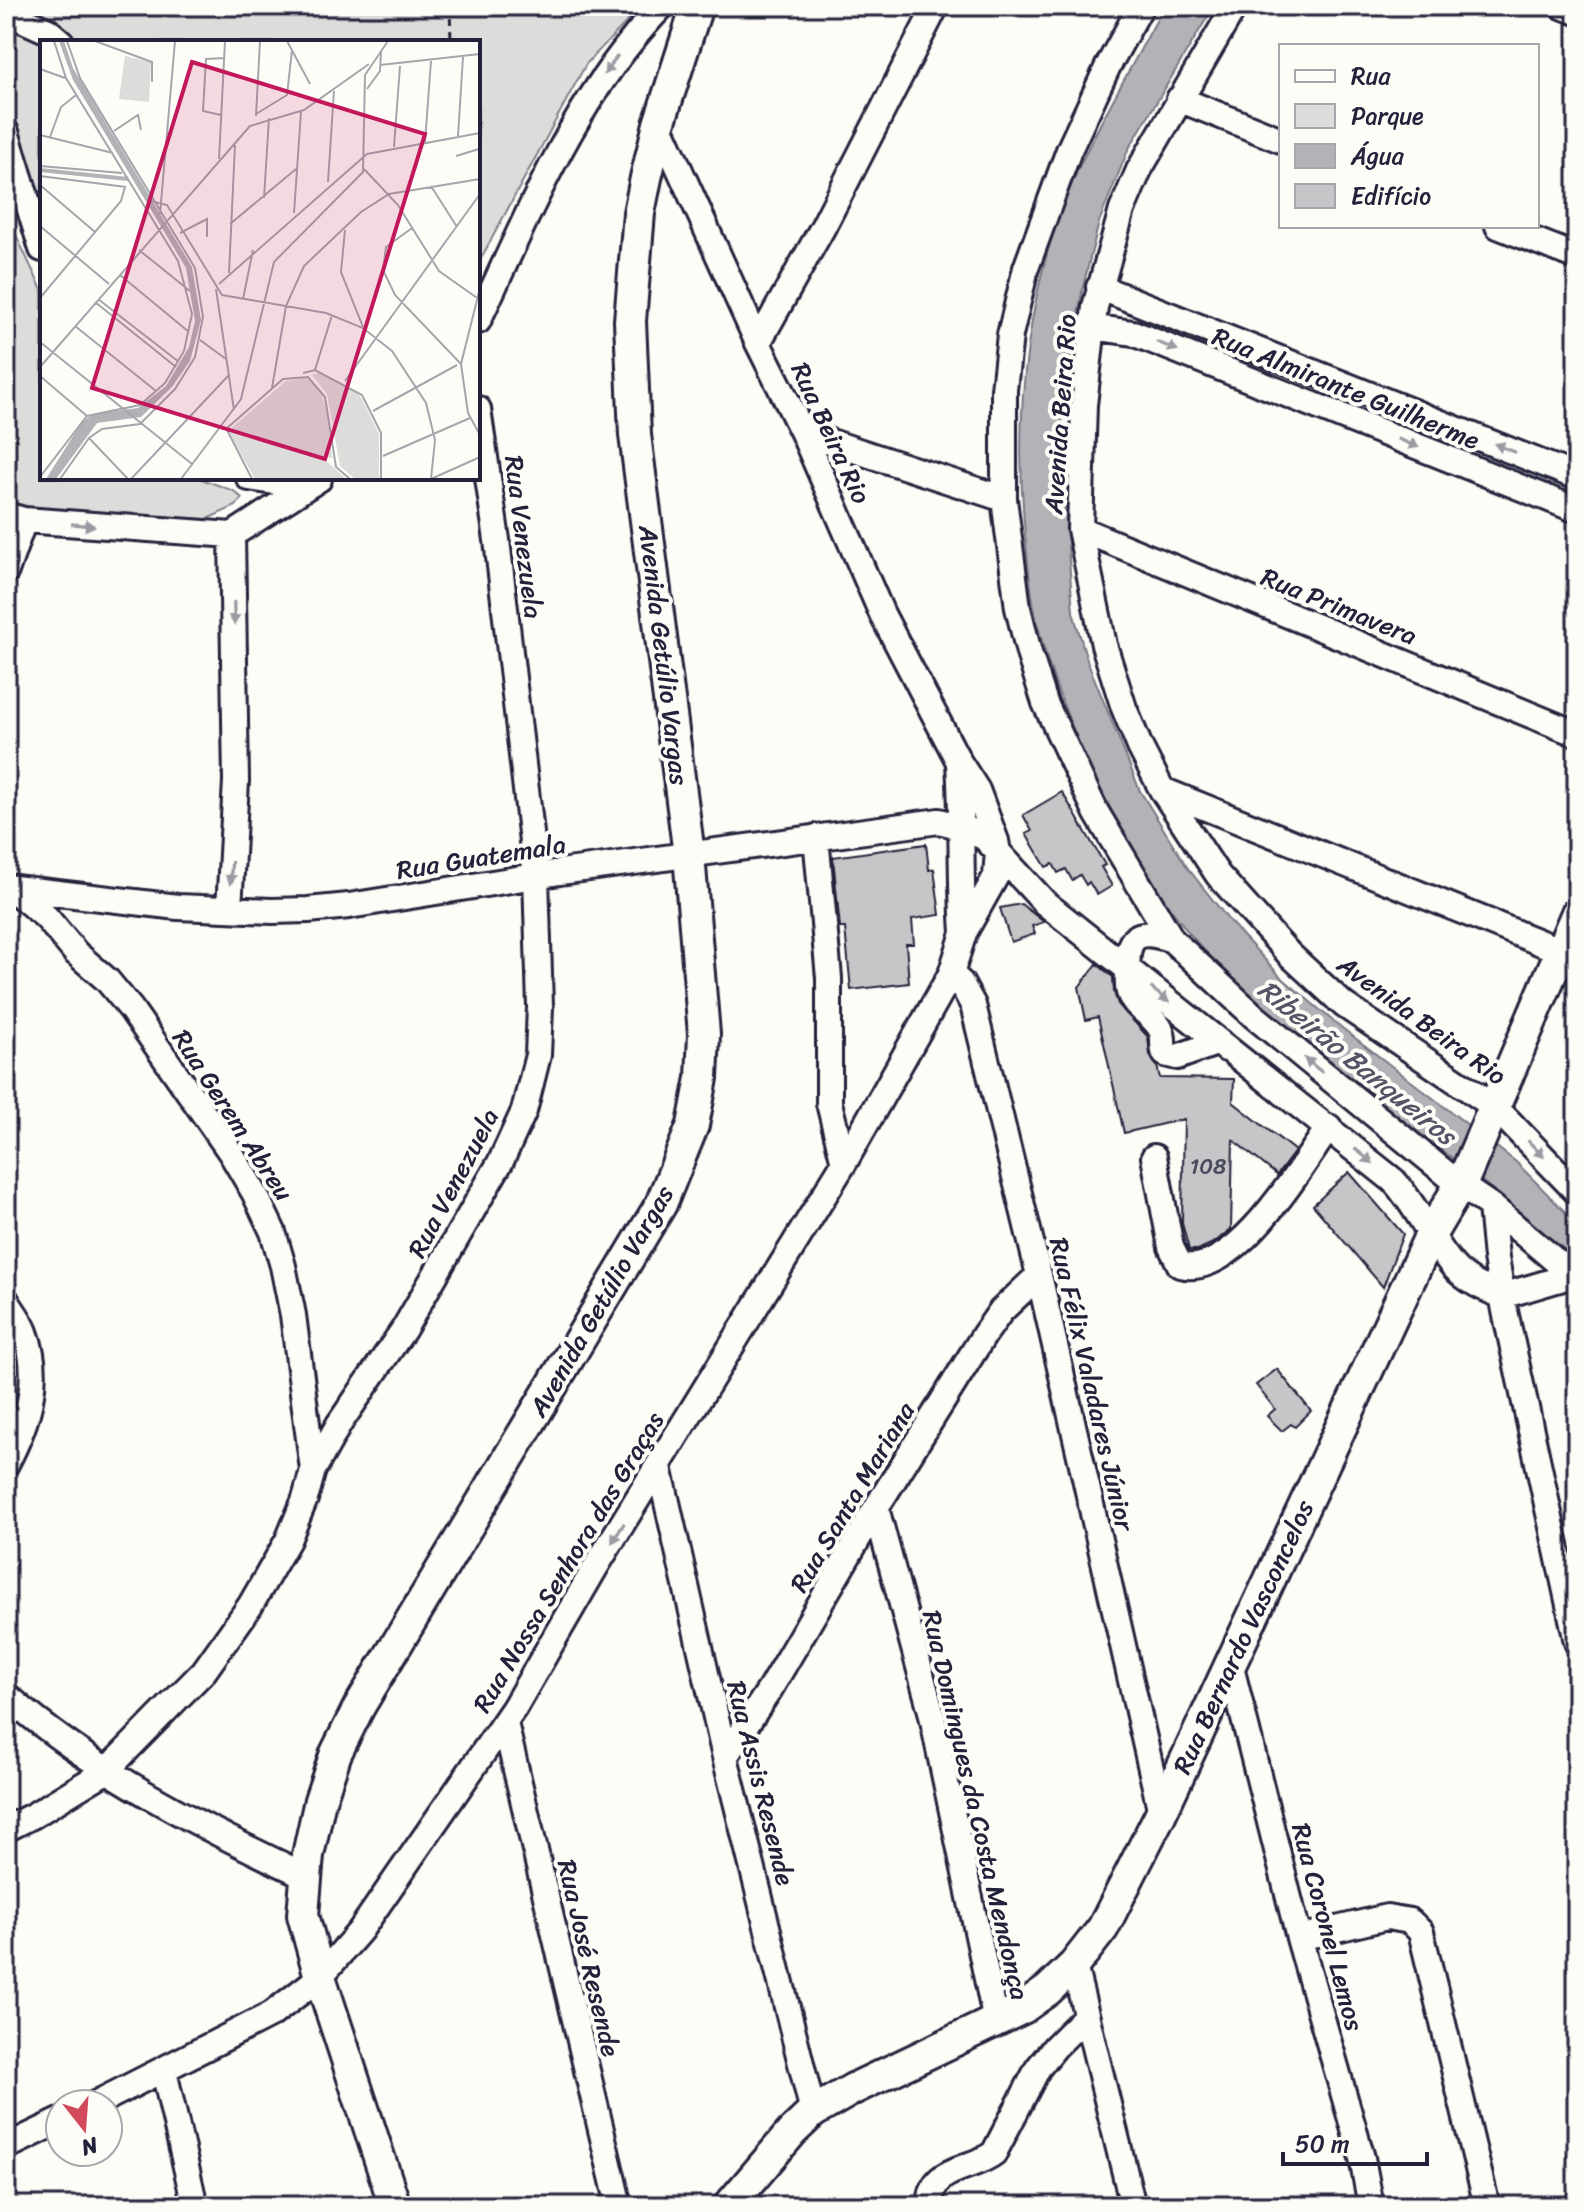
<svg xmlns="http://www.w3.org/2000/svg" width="1583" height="2212" viewBox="0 0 1583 2212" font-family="Sriracha,sans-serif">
	<rect width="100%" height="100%" fill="#fdfcf7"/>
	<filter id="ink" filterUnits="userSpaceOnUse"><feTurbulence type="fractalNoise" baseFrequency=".0125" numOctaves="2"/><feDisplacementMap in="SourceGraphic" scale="16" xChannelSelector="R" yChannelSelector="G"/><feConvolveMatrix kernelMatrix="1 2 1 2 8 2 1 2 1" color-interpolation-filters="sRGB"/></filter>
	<g filter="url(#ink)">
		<path fill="#dddcdb" stroke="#807f8b" stroke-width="2" d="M25 6H642L586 64 478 264V42H42V202L30 164 6 114V31L33 30 32 10Z
			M6 205 15 233 42 290V478H199L234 491 242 498 236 506 207 519 16 509 6 505Z"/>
		<path fill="#b2b2b7" stroke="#787885" stroke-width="2" d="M1164 6H1214L1128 150 1099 222 1083 287 1070 360 1060 440 1073 612 1088 663 1140 791 1187 867 1231 923 1281 977 1333 1021 1516 1162 1577 1224V1264C1549 1239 1521 1213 1492 1189 1402 1117 1303 1052 1222 970 1171 918 1131 854 1100 788 1076 739 1054 687 1040 634 1032 605 1029 574 1026 544 1015 439 1022 331 1054 230 1080 151 1126 79 1164 6Z"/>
		<path fill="#c6c6c8" stroke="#22223b" stroke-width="2" d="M1062 792 1105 865 1101 867 1112 886 1097 895 1089 882 1086 885 1080 875 1072 880 1066 869 1058 873 1053 864 1046 867 1026 834 1032 831 1023 815Z
			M926 844 929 870 934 869 940 915 912 919 914 944H906L909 983 851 990 845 928H840L833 857Z
			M1021 904 1044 922 1032 926 1035 934 1011 942 1000 908Z
			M1097 964 1113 977 1114 992 1118 1004 1148 1037 1150 1055 1157 1066 1160 1078 1234 1079 1233 1102 1295 1151 1277 1175 1233 1140 1231 1229 1215 1242 1198 1250H1189L1182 1223 1184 1119 1124 1133 1098 1017 1086 1020 1079 987Z
			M1349 1172 1403 1234 1383 1287 1313 1205Z
			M1277 1369 1311 1411 1295 1427 1291 1424 1282 1431 1267 1416 1275 1409 1256 1385Z"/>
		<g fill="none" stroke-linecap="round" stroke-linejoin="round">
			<g stroke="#22223b" stroke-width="30">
				<path id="minor" d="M1141 6 1108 66 1069 150 1026 268 1010 335 1004 390V499L1018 608 1029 653 1045 703 1096 812 1172 940 1255 1017 1460 1185 1491 1206 1577 1279
					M1235 6 1139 170 1122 210 1095 307 1084 405 1080 529 1104 645 1124 708 1140 747 1162 790 1218 875 1289 954 1344 1005 1495 1107 1577 1192
					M1562 6 1577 12
					M6 12 48 31 61 42
					M1179 99 1281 140
					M6 132 42 249
					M1498 226 1577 257
					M1099 287 1577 477
					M478 321C530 211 576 95 662 6
					M1092 327 1133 333 1577 510
					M758 343 823 227 936 6
					M803 433 1004 499
					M249 478 281 483 313 480
					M6 515 24 520 232 535 319 479
					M1080 529 1577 734
					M6 571 24 520
					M959 764C963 821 960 876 964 933
					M1162 790 1561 951
					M816 837 829 978V1103L844 1163
					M6 887 178 907 272 911 308 910 349 906 560 872 939 821 963 827 985 838 1045 903 1394 1181C1418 1208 1431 1240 1453 1266 1466 1281 1485 1289 1502 1296L1573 1275
					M12 889 46 917 76 953 107 980 131 1009 231 1153 255 1194 273 1232 283 1266 293 1315 313 1470
					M229 909 236 781 232 535
					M1172 940C1137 927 1125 936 1128 973 1128 978 1127 986 1129 992 1134 1008 1154 1015 1161 1030 1165 1038 1161 1045 1165 1054L1177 1057 1219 1042 1226 1049
					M951 974 961 983 973 1005 1039 1275 1161 1813
					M1154 1157 1171 1247 1180 1265C1235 1280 1302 1165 1329 1127
					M1491 1206 1496 1258 1505 1311 1577 1642
					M6 1300C12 1310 21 1321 25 1332 43 1378 27 1424 6 1464
					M659 1467 725 1757 813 2112
					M876 1508 931 1711 996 2022
					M1230 1663 1299 1938 1362 2158 1371 2206
					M6 1695C94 1772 199 1826 306 1876
					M505 1723 619 2206
					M725 1757 770 1689 876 1508 984 1335 1001 1311 1039 1275
					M6 1829 34 1815 106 1771 204 1671 250 1606 288 1540 305 1499 313 1470 339 1424 404 1329 501 1161 524 1111 538 1055 540 1007 536 876 497 540 478 409
					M1299 1938 1387 1917 1410 1921 1421 1932 1487 2206
					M1074 1965 1133 2206
					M164 2071 195 2206
					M95 2104 272 2014 320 1977 360 1931 514 1708 595 1568 844 1163 951 974 964 933 996 876 998 852 996 841 977 790 959 762 882 614 803 433 758 343 659 124
					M6 2147 60 2121
					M931 2206C928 2166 971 2171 994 2153L1038 2068 1055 2047 1086 2016"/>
			</g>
			<g stroke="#22223b" stroke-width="36">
				<path id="major" d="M395 2206 320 1977 303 1915 308 1855 320 1800 336 1753 359 1707 661 1204 693 1125 702 1078 704 1034 689 855 635 435 630 321 639 213 646 178 659 124 697 6
					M729 2206 792 2132 813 2112 853 2089 1023 2008 1048 1990 1074 1965 1103 1928 1161 1813 1432 1232 1464 1178 1577 913"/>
			</g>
			<path stroke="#22223b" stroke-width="3" stroke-dasharray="6 6" stroke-linecap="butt" d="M450 6 451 42"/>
			<use href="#minor" stroke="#fdfcf7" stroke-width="24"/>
			<use href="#major" stroke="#fdfcf7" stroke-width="30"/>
		</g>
		<defs><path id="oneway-solid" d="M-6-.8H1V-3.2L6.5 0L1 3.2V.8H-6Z" transform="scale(2)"/></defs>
		<g fill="#9a9aa2">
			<use href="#oneway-solid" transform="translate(611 65) rotate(125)"/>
			<use href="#oneway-solid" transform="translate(1167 346) rotate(22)"/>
			<use href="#oneway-solid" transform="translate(1408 443) rotate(22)"/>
			<use href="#oneway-solid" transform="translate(1505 448) rotate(-158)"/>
			<use href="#oneway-solid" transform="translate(83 525) rotate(5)"/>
			<use href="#oneway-solid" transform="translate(234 613) rotate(89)"/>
			<use href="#oneway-solid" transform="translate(231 873) rotate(93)"/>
			<use href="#oneway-solid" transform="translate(1160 995) rotate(39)"/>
			<use href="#oneway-solid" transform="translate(1313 1065) rotate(-141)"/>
			<use href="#oneway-solid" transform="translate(1536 1149) rotate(46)"/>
			<use href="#oneway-solid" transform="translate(1364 1156) rotate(39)"/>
			<use href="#oneway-solid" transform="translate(618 1533) rotate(122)"/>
		</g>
	</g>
	<g text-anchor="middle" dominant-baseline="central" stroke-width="8" stroke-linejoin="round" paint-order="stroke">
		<g font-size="22" fill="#4b4b5e">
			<text x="1208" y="1166">108</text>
		</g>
		<g font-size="26" fill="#22223b" stroke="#fdfcf7">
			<text transform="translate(1346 388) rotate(22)">Rua Almirante Guilherme</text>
			<text transform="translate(1060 414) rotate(-86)">Avenida Beira Rio</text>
			<text transform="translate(831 433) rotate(65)">Rua Beira Rio</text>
			<text transform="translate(524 537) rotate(83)">Rua Venezuela</text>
			<text transform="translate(1339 606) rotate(22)">Rua Primavera</text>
			<text transform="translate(664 655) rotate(83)">Avenida Getúlio Vargas</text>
			<text transform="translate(481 857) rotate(-9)">Rua Guatemala</text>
			<text transform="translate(1422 1020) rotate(36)">Avenida Beira Rio</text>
			<text transform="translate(233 1115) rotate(57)">Rua Gerem Abreu</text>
			<text transform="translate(453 1183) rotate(-62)">Rua Venezuela</text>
			<text transform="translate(601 1301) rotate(-60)">Avenida Getúlio Vargas</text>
			<text transform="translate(1092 1384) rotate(77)">Rua Félix Valadares Júnior</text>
			<text transform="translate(852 1497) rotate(-59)">Rua Santa Mariana</text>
			<text transform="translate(568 1562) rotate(-59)">Rua Nossa Senhora das Graças</text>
			<text transform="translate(1243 1637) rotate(-65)">Rua Bernardo Vasconcelos</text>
			<text transform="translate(761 1783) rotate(76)">Rua Assis Resende</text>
			<text transform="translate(976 1805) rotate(77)">Rua Domingues da Costa Mendonça</text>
			<text transform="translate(1328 1927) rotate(75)">Rua Coronel Lemos</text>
			<text transform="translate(589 1958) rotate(77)">Rua José Resende</text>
		</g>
		<g font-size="28" font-style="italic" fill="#545466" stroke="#fdfcf7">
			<text transform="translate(1357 1062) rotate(39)">Ribeirão Banqueiros</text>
		</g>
	</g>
	<g transform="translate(40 40)">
		<rect width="440" height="440" fill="#fdfcf7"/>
		<path d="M85 16 111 22 109 62 79 59ZM278 333 315 350 322 359 339 394V439H315L300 426 287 354 272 335ZM267 338 281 352 288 377 292 418 281 416 306 439H215L188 391 246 341Z" fill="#dddcdb"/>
		<path d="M19 1H24L33 28 152 227 161 280 150 321 132 347 101 377 57 383 16 439H6L42 382 53 374 98 368 126 346 149 307 155 281 146 228 33 40Z" fill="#b2b2b7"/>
		<path fill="none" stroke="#b2b2b7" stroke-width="4" d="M0 130 88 139"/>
		<path fill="none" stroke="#a5a5ac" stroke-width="2" d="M55 1 112 22V42M247 1 270 44M340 25 440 14M0 29 25 38M327 49 340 31 341 12M216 74 247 55 252 10M181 75 163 71 166 19 184 18M216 76 220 1M74 91 98 75 101 90M0 95 73 113M418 96 423 17M10 97 21 67 36 55M385 102 391 21M354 107 360 26M416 116 439 109M179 119 185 1M0 126 82 133M324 129 358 165 399 231 440 260M0 136 86 147M288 142 294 51M0 145 55 192M391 146 417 187M224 158 229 78M111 161 127 165 182 255 286 273 323 288 352 311 386 363 395 400 391 439M254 173 261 72M120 174 135 1M190 184 256 129M0 186 69 244M372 188 346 207 343 230 355 255 421 324 428 373 440 395M305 190 301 232 323 287M140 193 167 179V197M99 210 150 251M189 233 195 105M80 235 149 292M179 244 327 114 440 93M176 249 194 370M0 258 81 161 85 147M58 259 139 322M203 259 213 210M55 262 136 327M35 286 116 351M160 300 186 319M0 302 152 424M421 324 440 248M0 327 210 86 264 70 329 24M275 330 292 275M263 333 275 330 322 355 341 393V439M0 336 47 376M305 341 440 154M232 348 246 266 264 226 321 172 349 154 440 139M333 371 417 325M186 389 243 339 268 337 285 357 296 427 310 439M187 390 212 439M49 398 88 439M343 416 430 378M0 437 47 376 100 365 125 343 144 311 152 274 138 221 26 38 14 1M20 439 49 398 62 389 100 384 135 349 155 317 163 277 155 228 40 38 27 1M91 439 189 335M141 439 201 359 234 222 323 132 325 35 348 1M391 439 440 417"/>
		<path fill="#c2185b" fill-opacity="0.15" stroke="#c2185b" stroke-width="4" d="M152 22 385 94 285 419 52 348Z"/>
		<rect width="440" height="440" fill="none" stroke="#22223b" stroke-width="4"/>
	</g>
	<rect width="1583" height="2212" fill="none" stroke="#fdfcf7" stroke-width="32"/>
	<rect x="16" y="16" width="1551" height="2180" fill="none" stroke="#22223b" stroke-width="3" filter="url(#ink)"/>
	<rect x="1279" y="44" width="260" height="184" fill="#fdfcf7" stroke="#a5a5ac" stroke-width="2"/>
	<rect x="1295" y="70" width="40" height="12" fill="#fdfcf7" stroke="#a5a5ac" stroke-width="2"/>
	<text x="1351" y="84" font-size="24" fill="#22223b">Rua</text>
	<rect x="1295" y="104" width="40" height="24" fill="#dddcdb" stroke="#a5a5ac" stroke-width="2"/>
	<text x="1351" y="124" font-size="24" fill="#22223b">Parque</text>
	<rect x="1295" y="144" width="40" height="24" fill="#b2b2b7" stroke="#a5a5ac" stroke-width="2"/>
	<text x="1351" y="164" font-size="24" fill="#22223b">Água</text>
	<rect x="1295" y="184" width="40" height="24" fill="#c6c6c8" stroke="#a5a5ac" stroke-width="2"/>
	<text x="1351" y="204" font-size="24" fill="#22223b">Edifício</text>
	<g transform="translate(84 2128) rotate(163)"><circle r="38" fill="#fdfcf7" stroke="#a5a5ac" stroke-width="2"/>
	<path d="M0-6L14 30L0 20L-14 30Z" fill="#d1495b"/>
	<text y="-12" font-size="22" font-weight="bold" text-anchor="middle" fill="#22223b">N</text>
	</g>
	<path d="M1283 2152v12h144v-12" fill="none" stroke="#22223b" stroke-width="4"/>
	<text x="1295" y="2152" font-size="24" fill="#22223b" stroke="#fdfcf7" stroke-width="6" paint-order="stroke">50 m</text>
</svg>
